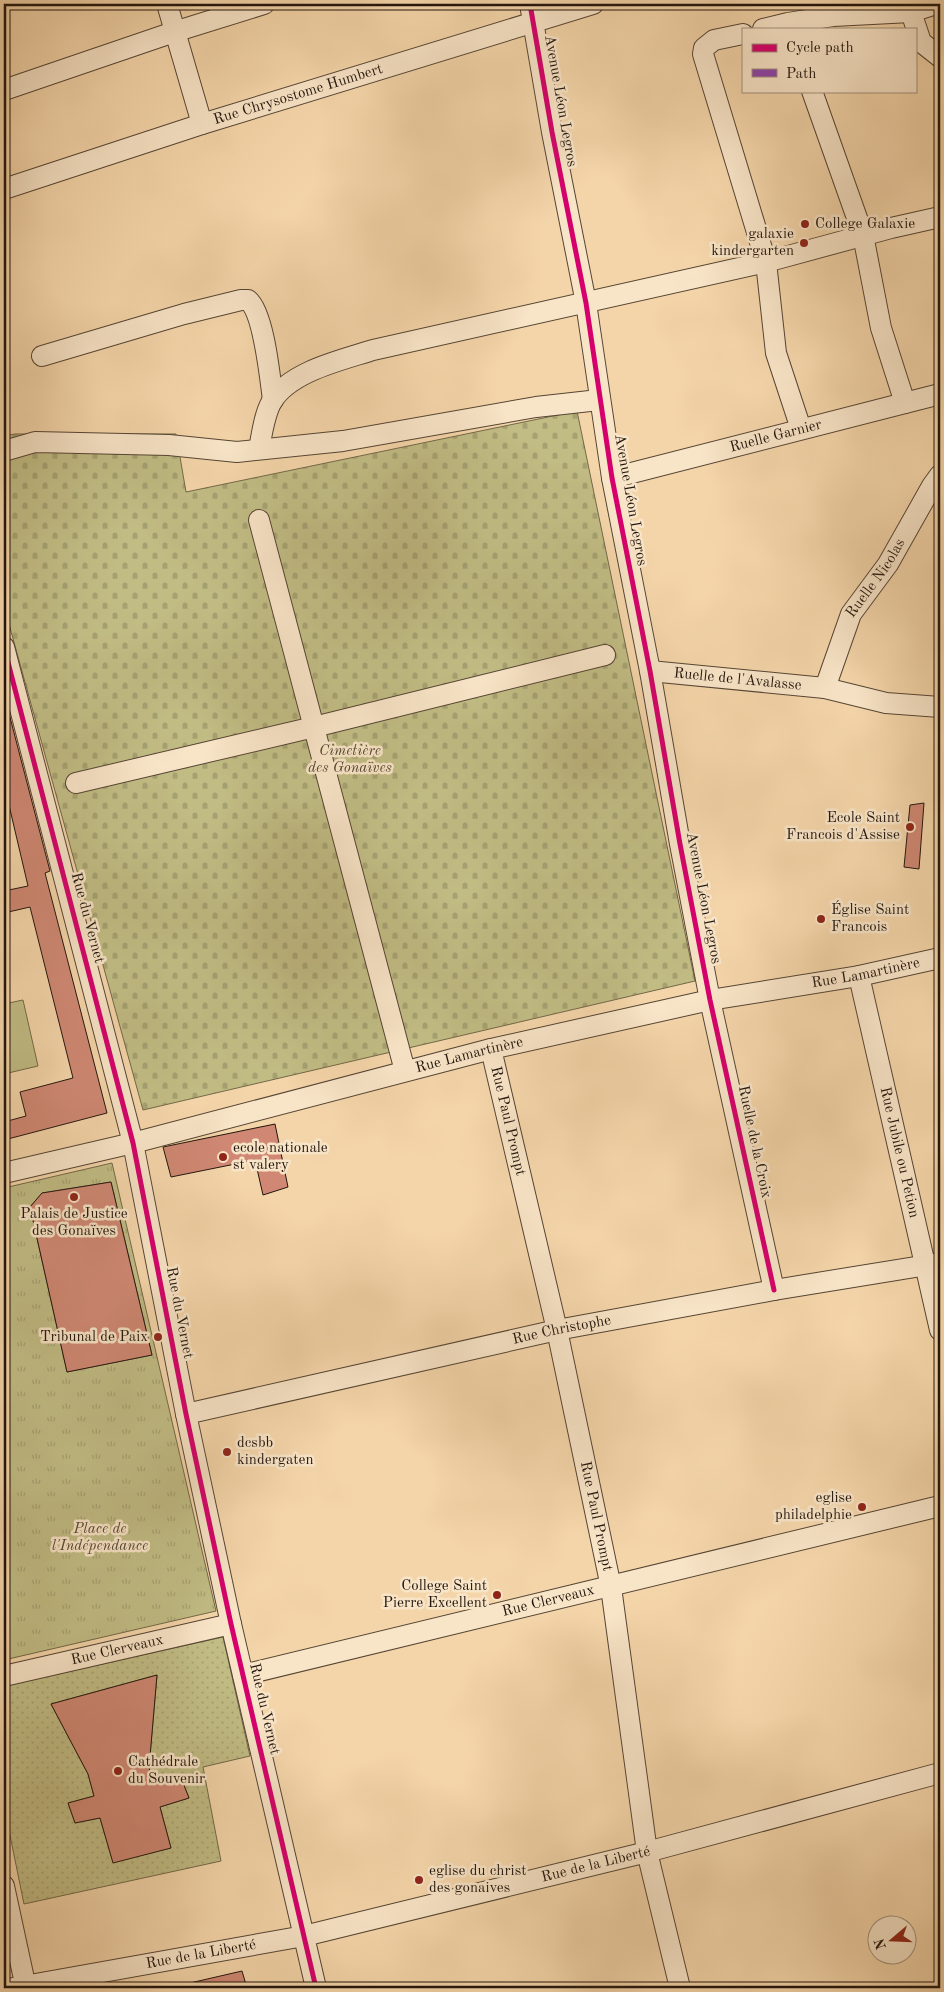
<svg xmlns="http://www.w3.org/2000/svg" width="944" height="1992" viewBox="0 0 944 1992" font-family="'Old Standard TT',serif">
	<defs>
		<pattern id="grass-dots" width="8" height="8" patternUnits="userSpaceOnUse" patternTransform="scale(1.25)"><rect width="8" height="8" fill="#c1bc84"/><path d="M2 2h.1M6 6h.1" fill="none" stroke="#a6a171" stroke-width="1.8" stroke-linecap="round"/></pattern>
		<pattern id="cemetery-stones" width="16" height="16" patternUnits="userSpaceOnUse" patternTransform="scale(1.25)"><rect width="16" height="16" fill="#c1bc84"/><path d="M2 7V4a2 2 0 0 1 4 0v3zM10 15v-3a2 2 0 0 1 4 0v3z" fill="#a6a171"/></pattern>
		<pattern id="park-tufts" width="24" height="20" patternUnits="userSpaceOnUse" patternTransform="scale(1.25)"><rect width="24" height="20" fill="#c1bc84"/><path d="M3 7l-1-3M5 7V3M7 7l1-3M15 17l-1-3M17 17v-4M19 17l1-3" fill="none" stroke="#a6a171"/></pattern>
	</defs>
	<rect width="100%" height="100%" fill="#f4d5a9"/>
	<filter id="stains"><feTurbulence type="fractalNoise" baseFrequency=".004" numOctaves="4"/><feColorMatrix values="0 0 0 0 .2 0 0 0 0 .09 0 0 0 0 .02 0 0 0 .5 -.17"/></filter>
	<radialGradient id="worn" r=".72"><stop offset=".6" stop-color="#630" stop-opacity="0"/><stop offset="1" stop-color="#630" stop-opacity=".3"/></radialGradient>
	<path fill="url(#grass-dots)" stroke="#726848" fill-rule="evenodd" d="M223 1637 250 1756 203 1767 221 1861 24 1904 4 1806V1686ZM157 1675 149 1768 153 1784 180 1775 189 1798 160 1807 171 1848 113 1862 100 1818 75 1823 68 1803 94 1796 88 1774 51 1704Z"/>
	<path fill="url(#cemetery-stones)" stroke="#726848" d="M577 411 695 981 143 1110 4 606V436L15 434H176L186 492Z"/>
	<path fill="url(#park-tufts)" stroke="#726848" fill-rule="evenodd" d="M112 1163 216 1611 4 1660V1188ZM111 1182 152 1355 67 1372 30 1207 42 1193Z"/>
	<path fill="#c1bc84" stroke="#726848" d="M23 1000 38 1066 4 1074V1004Z"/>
	<path fill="#d08874" stroke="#22150d" d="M6 702 50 871 45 873 107 1113 4 1140V1122L26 1116 20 1092 73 1078 30 907 4 913V891L28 886 4 784V703Z
		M924 803 919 869 904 867 910 805Z
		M275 1124 288 1187 263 1195 255 1160 171 1177 163 1147Z
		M111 1182 152 1355 67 1372 30 1207 42 1193Z
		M157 1675 149 1768 153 1784 180 1775 189 1798 160 1807 171 1848 113 1863 100 1818 75 1823 68 1803 94 1796 88 1774 51 1704Z
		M242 1971 247 1988H190V1983Z"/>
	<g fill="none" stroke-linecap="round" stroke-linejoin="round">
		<g stroke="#564534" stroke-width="22">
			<g id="minor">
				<path d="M167 4 202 124"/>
				<path d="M530 4 552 132 586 303 612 478 650 671 680 844 710 1000 774 1290"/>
				<path d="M911 12 921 42 940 57"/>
				<path d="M763 29 788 23 833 16 911 12 936 4"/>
				<path d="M743 34 714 40 704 48 703 54 766 262 776 353 801 429"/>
				<path d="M4 90 174 32 264 4"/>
				<path d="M812 91 863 235 881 328 905 403"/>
				<path id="s1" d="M4 189 202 124 593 4"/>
				<path d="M42 356 184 314 241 300H248C264 313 270 378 273 400"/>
				<path d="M259 449C262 434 264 415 272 401 291 371 342 360 373 350L766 262 891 228 940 217"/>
				<path d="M4 451 35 442 169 445 237 452 343 441 536 407 599 400"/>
				<path id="s2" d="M612 478 940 394"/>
				<path d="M259 520 405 1071"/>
				<path d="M4 647 133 1143 186 1414 231 1624 316 1988"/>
				<path id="s3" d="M650 671 825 688 886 703 940 707"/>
				<path id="s4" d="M825 688 851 614 888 564 932 486 940 475"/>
				<path d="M76 783 314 727 605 655"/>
				<path id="s5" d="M859 976 940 1330"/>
				<path id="s6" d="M491 1049 557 1330 611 1587 647 1852 680 1988"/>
				<path id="s7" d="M4 1173 133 1143 491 1049 710 1000 859 976 940 958"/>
				<path id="s8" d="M186 1414 557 1330 774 1290 940 1263"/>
				<path id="s9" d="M243 1675 940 1506"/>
				<path id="s10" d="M4 1676 231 1624"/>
				<path d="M4 1886 26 1988"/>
				<path id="s11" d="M13 1988 304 1936 647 1852 940 1773"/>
			</g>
		</g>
		<use href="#minor" stroke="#f8e4c7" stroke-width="20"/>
		<path stroke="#8e44ad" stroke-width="4" stroke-dasharray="8 4" stroke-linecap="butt" d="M25 1985 26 1988"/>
		<g stroke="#f8e4c7" stroke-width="8">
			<path id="cycleway" d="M530 4 552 132 586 303 612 478 650 671 680 844 710 1000 774 1290
				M4 647 133 1143 186 1414 231 1624 316 1988"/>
		</g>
		<use href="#cycleway" stroke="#d6006c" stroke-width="5"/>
	</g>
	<g fill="#8f2418" stroke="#f8e4c7" stroke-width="2">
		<circle cx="805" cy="224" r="5"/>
		<circle cx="804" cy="243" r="5"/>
		<circle cx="910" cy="827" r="5"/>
		<circle cx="821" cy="919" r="5"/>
		<circle cx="223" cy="1157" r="5"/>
		<circle cx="74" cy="1197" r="5"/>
		<circle cx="158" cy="1337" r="5"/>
		<circle cx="227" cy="1452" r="5"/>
		<circle cx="862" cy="1507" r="5"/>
		<circle cx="497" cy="1595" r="5"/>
		<circle cx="118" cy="1771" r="5"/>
		<circle cx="419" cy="1880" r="5"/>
	</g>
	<g text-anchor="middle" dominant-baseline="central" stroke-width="5" stroke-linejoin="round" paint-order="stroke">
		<g font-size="15" fill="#22150d" stroke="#f8e4c7">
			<text stroke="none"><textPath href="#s1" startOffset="309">Rue Chrysostome Humbert</textPath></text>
			<text transform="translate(560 101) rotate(80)">Avenue Léon Legros</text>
			<text stroke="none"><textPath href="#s2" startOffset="169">Ruelle Garnier</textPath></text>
			<text transform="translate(630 500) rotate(80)">Avenue Léon Legros</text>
			<text stroke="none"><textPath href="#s4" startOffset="122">Ruelle Nicolas</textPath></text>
			<text stroke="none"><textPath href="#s3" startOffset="88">Ruelle de l'Avalasse</textPath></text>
			<text transform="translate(703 898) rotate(79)">Avenue Léon Legros</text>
			<text transform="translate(87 918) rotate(75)">Rue du Vernet</text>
			<text stroke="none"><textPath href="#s7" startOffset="885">Rue Lamartinère</textPath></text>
			<text stroke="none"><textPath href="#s7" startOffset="480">Rue Lamartinère</textPath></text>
			<text stroke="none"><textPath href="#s6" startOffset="74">Rue Paul Prompt</textPath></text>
			<text transform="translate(754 1142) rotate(78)">Ruelle de la Croix</text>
			<text stroke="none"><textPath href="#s5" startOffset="181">Rue Jubile ou Petion</textPath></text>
			<text transform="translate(179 1313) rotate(79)">Rue du Vernet</text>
			<text stroke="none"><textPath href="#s8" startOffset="385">Rue Christophe</textPath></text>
			<text stroke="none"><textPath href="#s6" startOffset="479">Rue Paul Prompt</textPath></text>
			<text stroke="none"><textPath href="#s9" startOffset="314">Rue Clerveaux</textPath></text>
			<text stroke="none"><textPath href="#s10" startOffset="116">Rue Clerveaux</textPath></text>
			<text transform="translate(264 1709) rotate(77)">Rue du Vernet</text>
			<text stroke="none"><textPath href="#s11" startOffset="596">Rue de la Liberté</textPath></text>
			<text stroke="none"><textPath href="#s11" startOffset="191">Rue de la Liberté</textPath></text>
		</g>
		<g font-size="15" fill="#22150d" stroke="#f8e4c7" text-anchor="start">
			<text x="815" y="224">College Galaxie</text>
			<text x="794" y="234" text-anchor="end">galaxie<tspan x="794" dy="17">kindergarten</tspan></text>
			<text x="900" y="818" text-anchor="end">Ecole Saint<tspan x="900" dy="17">Francois d'Assise</tspan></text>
			<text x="831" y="910">Église Saint<tspan x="831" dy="17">Francois</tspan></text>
			<text x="233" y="1148">ecole nationale<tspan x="233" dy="17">st valery</tspan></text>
			<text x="74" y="1214" text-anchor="middle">Palais de Justice<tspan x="74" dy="17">des Gonaïves</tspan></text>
			<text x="148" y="1337" text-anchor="end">Tribunal de Paix</text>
			<text x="237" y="1443">dcsbb<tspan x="237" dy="17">kindergaten</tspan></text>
			<text x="852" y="1498" text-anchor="end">eglise<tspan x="852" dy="17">philadelphie</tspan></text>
			<text x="487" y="1586" text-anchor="end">College Saint<tspan x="487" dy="17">Pierre Excellent</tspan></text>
			<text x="128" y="1762">Cathédrale<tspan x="128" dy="17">du Souvenir</tspan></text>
			<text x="429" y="1871">eglise du christ<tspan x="429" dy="17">des gonaives</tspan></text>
		</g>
		<g font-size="15" font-style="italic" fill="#524731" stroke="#f8e4c7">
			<text x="350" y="751">Cimetière<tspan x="350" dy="17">des Gonaïves</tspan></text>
			<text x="100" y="1529">Place de<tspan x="100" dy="17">l'Indépendance</tspan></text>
		</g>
	</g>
	<rect width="944" height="1992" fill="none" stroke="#f4d5a9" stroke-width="20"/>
	<rect x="5" y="5" width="934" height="1982" fill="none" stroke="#22150d" stroke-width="2.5"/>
	<rect x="10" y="10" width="924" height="1972" fill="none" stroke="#22150d"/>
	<rect x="742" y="28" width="175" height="65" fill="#f8e4c7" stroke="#a2917d"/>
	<rect x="752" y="44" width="25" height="8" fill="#d6006c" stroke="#a2917d"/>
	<text x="786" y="52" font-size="15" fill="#22150d">Cycle path</text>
	<rect x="752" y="69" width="25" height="8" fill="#8e44ad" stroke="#a2917d"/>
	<text x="786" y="78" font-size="15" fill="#22150d">Path</text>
	<g transform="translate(892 1940) rotate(251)"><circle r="24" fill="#f8e4c7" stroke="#a2917d"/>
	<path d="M0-4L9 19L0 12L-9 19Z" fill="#8f2418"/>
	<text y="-8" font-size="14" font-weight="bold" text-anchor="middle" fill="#22150d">N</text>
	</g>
	<rect width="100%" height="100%" filter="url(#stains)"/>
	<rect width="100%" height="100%" fill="url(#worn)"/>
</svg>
